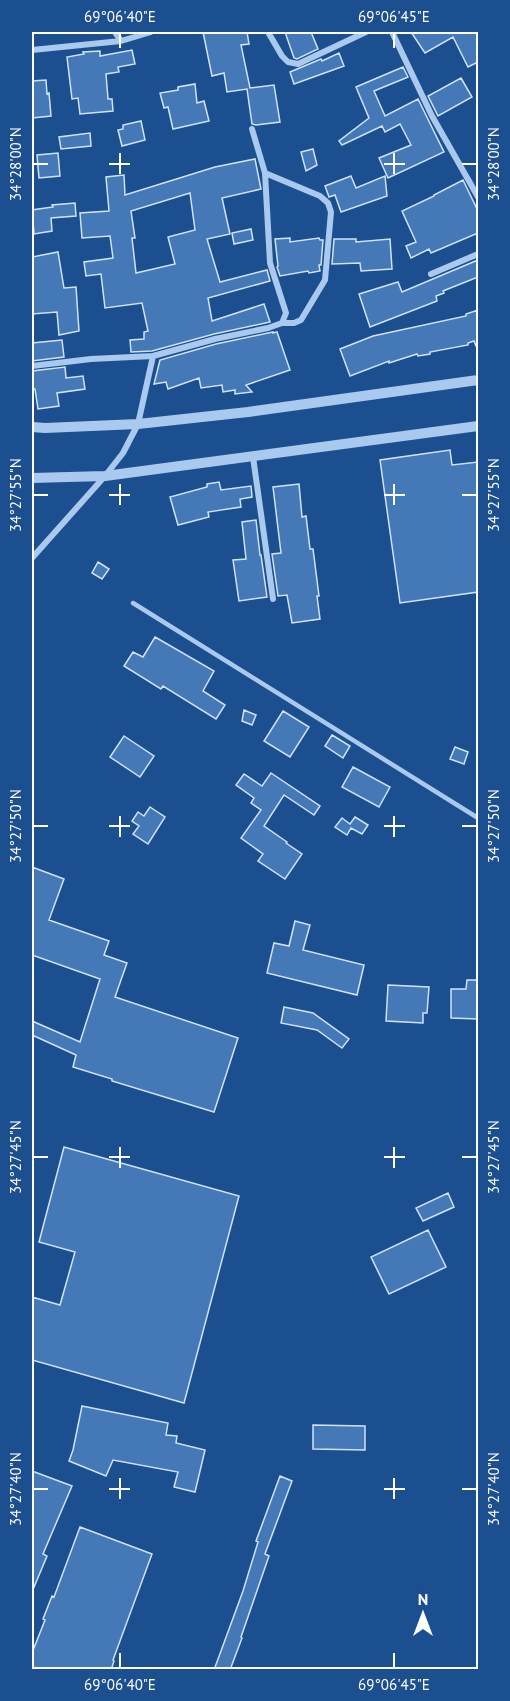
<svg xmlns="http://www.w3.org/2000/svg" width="510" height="1701" viewBox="0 0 510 1701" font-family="'PT Sans',sans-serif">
	<rect width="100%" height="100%" fill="#1b4f8f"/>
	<path fill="#4478b7" stroke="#cfe3fa" stroke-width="1.5" fill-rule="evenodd" d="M203 32H247L249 44 241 45 250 88 274 85 280 122 256 125 252 124 247 89 227 92 224 73 212 76Z
		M285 32H311L318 49 297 59 294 58Z
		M411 32H476L478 37V62L468 67 453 37 425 53Z
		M132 50 135 64 118 67 119 72 106 74 108 99H112L113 111 80 114 78 98 72 99 67 57 84 54 83 52 100 51V56Z
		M339 53 344 66 294 84 290 72 321 59 322 61Z
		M403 67 408 77 374 91 385 116 418 99 444 152 388 178 379 158 411 145 400 124 385 132 382 126 342 145 339 141 369 118 356 87Z
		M461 78 472 97 438 116 428 96Z
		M46 80 47 94 49 93 51 116 32 118V81Z
		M195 84 197 103 204 101 209 121 173 129 168 107 164 108 160 93 178 90V87Z
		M141 121 145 140 122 146 118 130 123 129V125Z
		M90 133 91 146 61 149 59 137Z
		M313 149 317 165 306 171 301 152Z
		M58 153 60 176 39 178 37 155Z
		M255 159 261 189 222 198 230 234 207 239 220 282 267 270 270 281 208 298 212 321 264 304 270 322 214 334 152 351 131 352 130 340 144 339V332L148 331 142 303 105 308 101 274 86 276 84 262 113 258 110 236 82 238 80 213 109 211 106 177 124 175 125 195 215 167ZM190 193 195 230 168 237 175 264 136 273 132 238H135L131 211Z
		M351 176 356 188 385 176 387 196 341 212 335 195 329 197 325 186Z
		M463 180 478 211V233L431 253 429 249 411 258 406 246 416 242 402 211 434 196V195Z
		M75 203 76 216 51 218 52 231 34 234 32 210 53 207 52 205Z
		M251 229 253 240 234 244 232 233Z
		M290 238V242L319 238 320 240H323L321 265H319L320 271 309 273 308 271 280 276 277 267 278 266 275 239Z
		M334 239H356V242L390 239 392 269 361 271 360 263 332 264Z
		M58 252 64 288 76 287 79 331 59 335 57 312 32 314V257Z
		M478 260V277L443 291 444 293 436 296 437 301 370 327 359 294 398 282 402 292Z
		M478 310V346H476L474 341 468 343V345L430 352V354L418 356 417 354 389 363V361L350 376 340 349 373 336 466 316V314Z
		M273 332V333L277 332 290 370 246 385 252 392 235 394V390L223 392 222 385 201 388 199 378 168 389 166 382 154 384 160 360 216 344Z
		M62 340 64 357 32 361V343Z
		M65 367 66 378 83 376 85 389 57 393 59 406 38 409 35 389H32V371Z
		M450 450 452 465 478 462V592L400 603 380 460Z
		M219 482 221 490 251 486 252 497 240 499 241 507 208 512 209 517 178 525 170 497 207 487V484Z
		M299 484 302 517 306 516 310 549H313L319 596H317L320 619 292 623 287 595 278 596 272 554 281 553 273 487Z
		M256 520 260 555H261L267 597 239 601 233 560 246 559 242 522Z
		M98 562 109 569 102 579 92 573Z
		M155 637 214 671 203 691 225 705 216 719 163 686 161 689 124 666 133 652 143 657Z
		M244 710 256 715 252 725 242 721Z
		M283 711 309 727 290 757 264 741Z
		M332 735 350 746 343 758 325 746Z
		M124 736 154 756 140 777 110 757Z
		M455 747 468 752 464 764 450 759Z
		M353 767 390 787 379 807 342 787Z
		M271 773 320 806 314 815 284 795 264 826 287 842 286 843 302 854 285 879 258 861 263 854 241 838 261 810 251 803 254 798 236 785 244 774 262 786Z
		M150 807 165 817 148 844 133 834 139 826 132 821 138 812 144 816Z
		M355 817 368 825 362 834 351 828 347 835 335 827 342 818 350 824Z
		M32 867 64 879 49 920 109 941 104 955 127 963 115 997 238 1038 214 1112 112 1081V1079L73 1067 76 1055 32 1035V1021L80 1042 100 979 32 955Z
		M295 921 310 925 303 950 364 965 357 995 267 973 274 943 289 946Z
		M467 980H478V1019L451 1018V989H466Z
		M388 985 429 987 427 1013H423V1023L386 1021Z
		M284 1007 313 1013 349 1039 342 1048 317 1030 281 1023Z
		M64 1147 239 1196 184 1403 32 1360V1297L60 1305 75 1252 39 1242Z
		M448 1193 454 1207 423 1221 416 1208Z
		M428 1230 446 1267 389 1294 371 1257Z
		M82 1406 168 1423 166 1435 177 1436 176 1443 205 1450 195 1492 174 1487 178 1472 113 1460 106 1476 69 1461 73 1450Z
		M313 1425 365 1426V1450L313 1449Z
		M32 1471 72 1486 43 1554 47 1556 32 1592Z
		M280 1476 292 1481 265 1554 269 1556 241 1637 242 1638 230 1670H214L243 1591 258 1542 256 1541Z
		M80 1527 152 1554 113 1660 114 1661 111 1670H32V1653L45 1620 43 1619 52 1596 54 1597Z"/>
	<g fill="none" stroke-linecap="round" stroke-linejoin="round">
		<path stroke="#a9c9ee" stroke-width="4.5" d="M133 603 478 818"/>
		<path stroke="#a9c9ee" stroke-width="6" d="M115 32 121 41
			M268 32 282 56 288 62 298 64 366 32
			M392 32 432 116 478 197
			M32 50 121 41 151 32
			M265 173 320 196 328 203 331 212 325 280 301 320 294 323H282
			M431 274 478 254
			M32 366 91 359 153 356
			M253 457 273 599
			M32 558 105 476 123 453 138 424 153 356 215 339 268 328 282 323 286 313 270 263 265 173 252 129"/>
		<path stroke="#a9c9ee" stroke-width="10" d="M32 427 45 428 138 424 248 412 478 380
			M32 478 105 476 478 426"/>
	</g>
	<path fill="none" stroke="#fff" stroke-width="2" d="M120 33V48M394 33V48M120 153V174M394 153V174M33 164H48M109 164H130M384 164H405M462 164H477M120 484V505M394 484V505M33 495H48M109 495H130M384 495H405M462 495H477M120 816V837M394 816V837M33 826H48M109 826H130M384 826H405M462 826H477M120 1147V1168M394 1147V1168M33 1157H48M109 1157H130M384 1157H405M462 1157H477M120 1478V1499M394 1478V1499M33 1489H48M109 1489H130M384 1489H405M462 1489H477M120 1653V1668M394 1653V1668"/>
	<rect width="510" height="1701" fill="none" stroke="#1b4f8f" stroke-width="66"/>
	<g transform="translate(423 1614)" stroke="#1b4f8f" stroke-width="4.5" paint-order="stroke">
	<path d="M0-4.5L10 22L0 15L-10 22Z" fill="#ffffff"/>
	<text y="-9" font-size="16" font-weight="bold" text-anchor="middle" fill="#ffffff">N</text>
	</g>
	<rect x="33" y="33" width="444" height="1635" fill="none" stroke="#fff" stroke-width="2"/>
	<g font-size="15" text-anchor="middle" fill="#fff">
		<text x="120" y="22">69°06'40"E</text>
		<text x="394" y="22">69°06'45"E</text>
		<text transform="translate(16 164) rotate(-90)" y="5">34°28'00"N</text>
		<text transform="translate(494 164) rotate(-90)" y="5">34°28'00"N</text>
		<text transform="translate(16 495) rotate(-90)" y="5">34°27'55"N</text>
		<text transform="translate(494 495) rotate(-90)" y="5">34°27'55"N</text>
		<text transform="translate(16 826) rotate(-90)" y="5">34°27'50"N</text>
		<text transform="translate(494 826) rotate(-90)" y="5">34°27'50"N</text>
		<text transform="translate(16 1157) rotate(-90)" y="5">34°27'45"N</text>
		<text transform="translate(494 1157) rotate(-90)" y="5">34°27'45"N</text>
		<text transform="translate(16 1489) rotate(-90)" y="5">34°27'40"N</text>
		<text transform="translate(494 1489) rotate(-90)" y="5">34°27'40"N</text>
		<text x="120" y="1690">69°06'40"E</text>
		<text x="394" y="1690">69°06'45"E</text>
	</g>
</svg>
